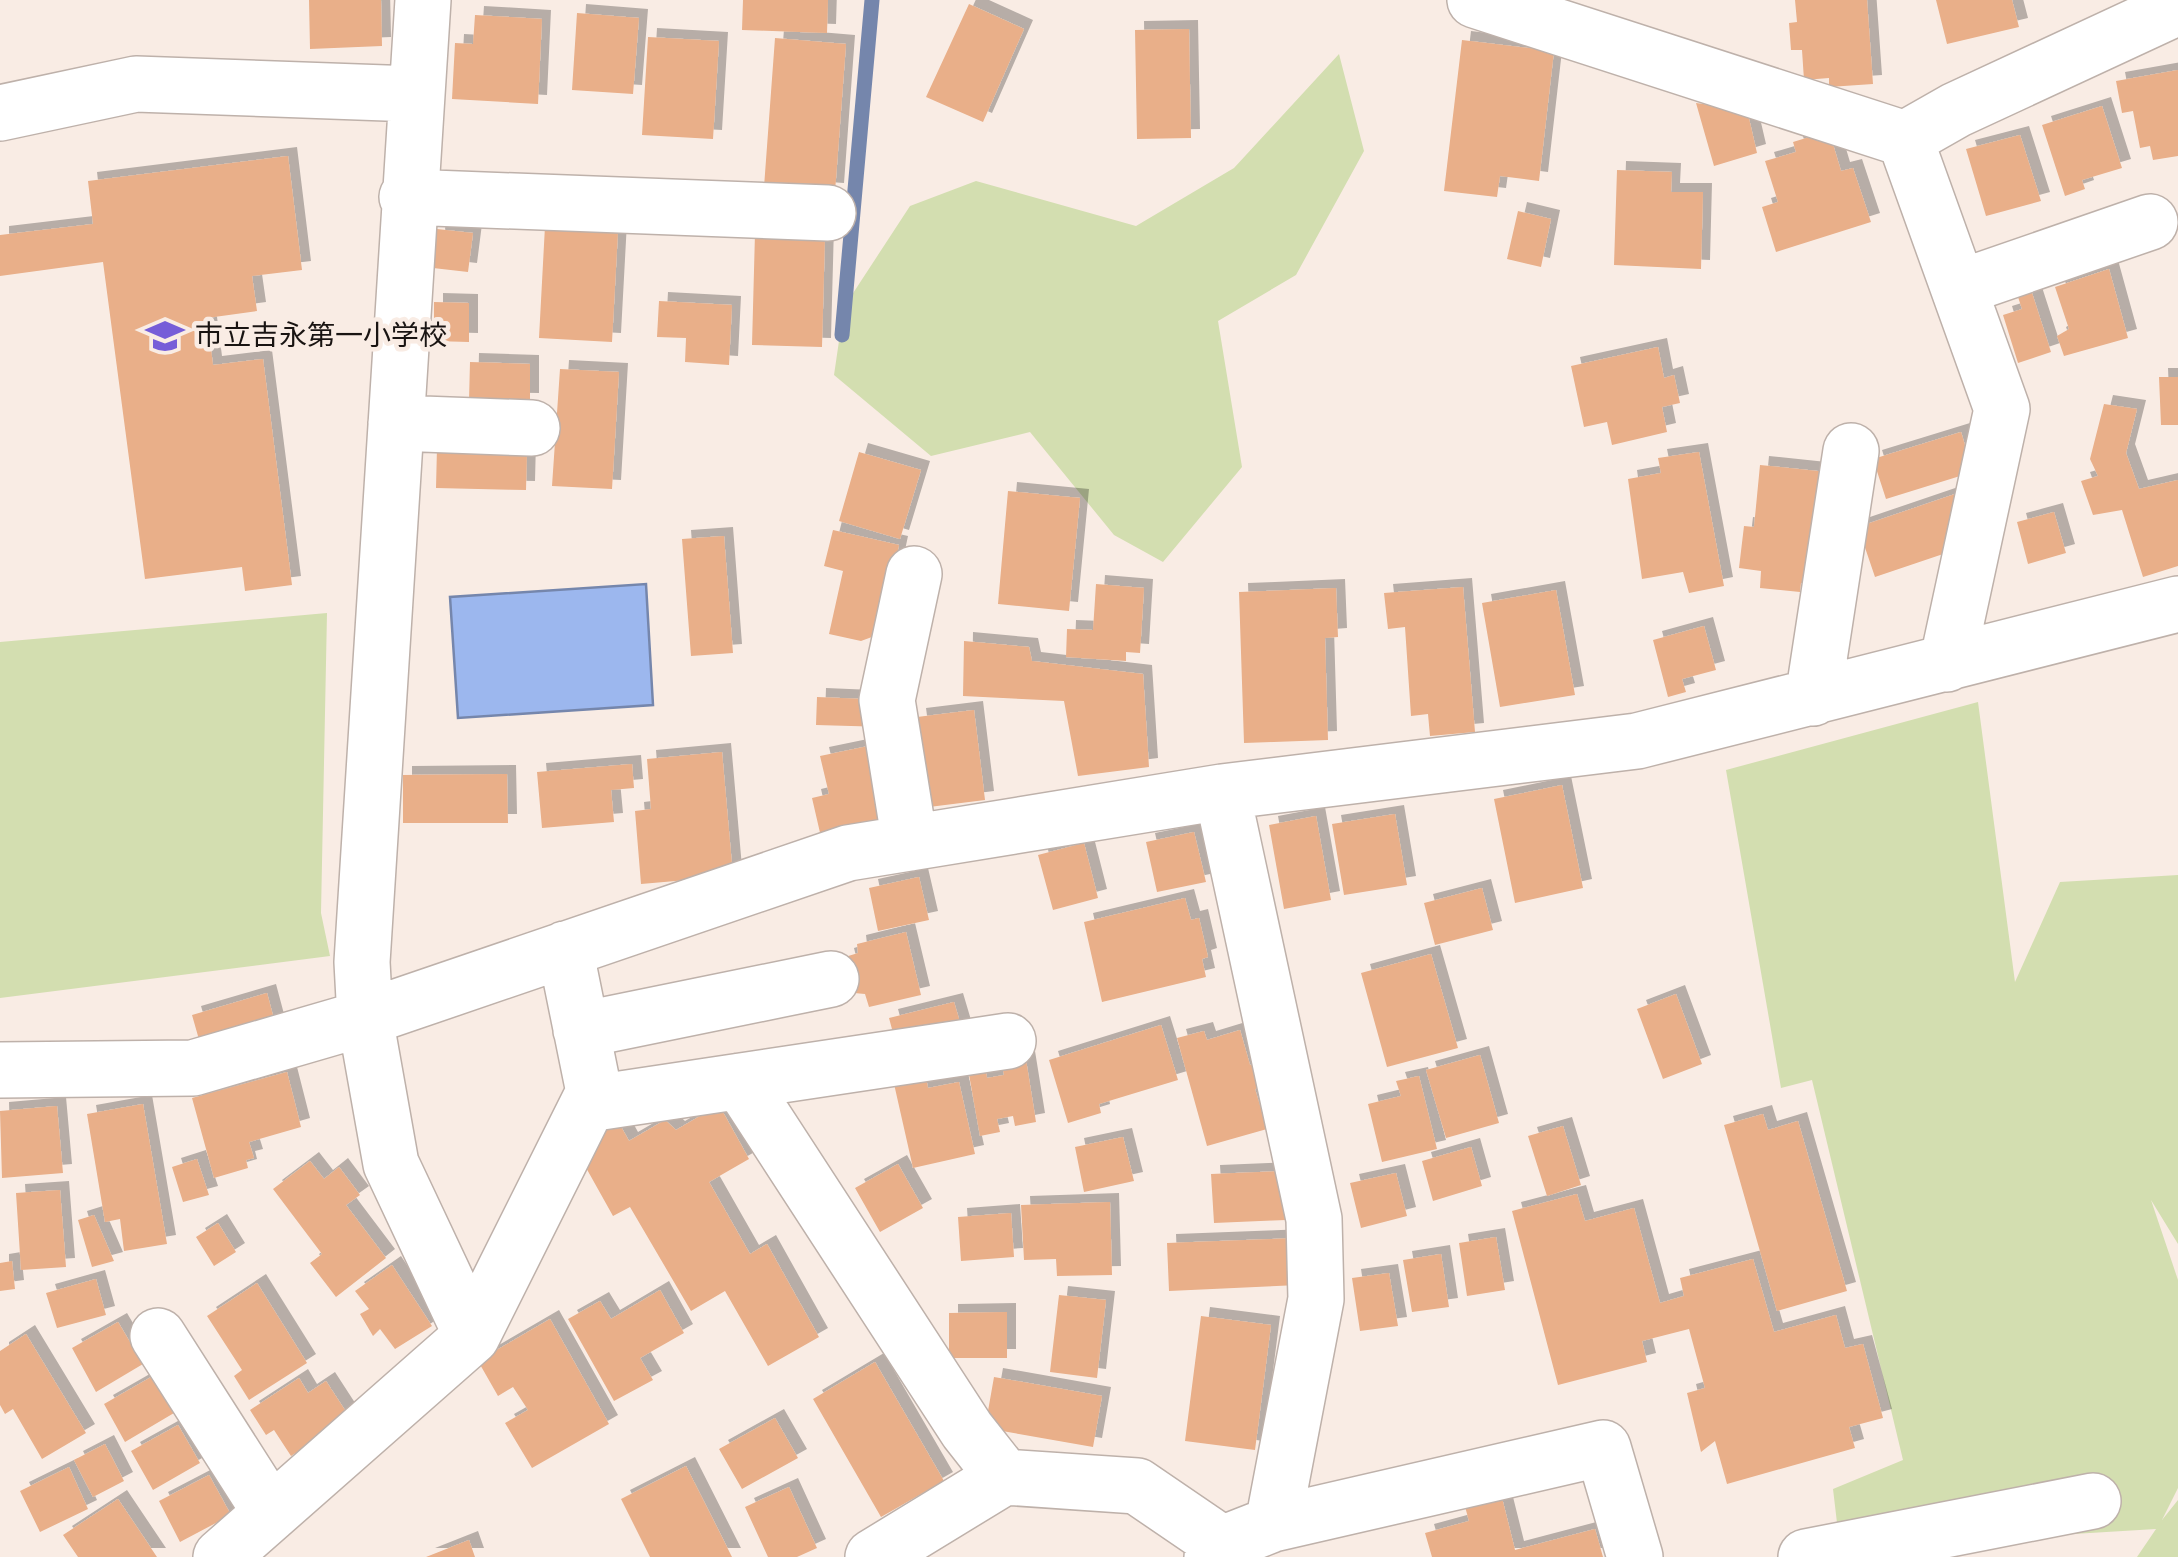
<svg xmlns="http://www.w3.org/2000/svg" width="2178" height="1557" viewBox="0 0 2178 1557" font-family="'Source Sans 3','Noto Sans JP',sans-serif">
	<defs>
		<filter id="shadow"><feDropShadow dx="9" dy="-9" stdDeviation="0" flood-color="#0004"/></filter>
	</defs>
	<rect width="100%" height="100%" fill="#f9ece4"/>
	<path fill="#d3deb0" d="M1339 54 1364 151 1296 275 1218 321 1242 467 1163 562 1114 535 1030 432 931 456 834 375 844 307 910 206 976 181 1136 226 1234 168Z
		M327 613 321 913 330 956 0 998V642Z
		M1978 702 2015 982 2060 882 2178 875V1244L2151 1200 2178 1280V1488L2162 1520 2178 1500V1557H2137L2156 1529 1840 1548 1833 1489 1903 1460 1812 1080 1781 1088 1726 770Z"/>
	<path fill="#9cb7ee" stroke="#7586ac" stroke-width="2.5" d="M646 584 653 705 458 718 450 597Z"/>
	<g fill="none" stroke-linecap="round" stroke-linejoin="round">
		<path stroke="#7586ac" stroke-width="15" d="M842 335 872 0"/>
	</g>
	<path fill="#e9af89" filter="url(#shadow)" d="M309 0H381L382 46 310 49Z
		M743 0H828L827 33 742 30Z
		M1795 0H1867L1873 84 1829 87V78L1804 80 1802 50H1791L1789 23 1797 22Z
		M1936 0H2012L2019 27 1947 44Z
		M969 4 1024 29 983 122 926 97Z
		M577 13 639 18 633 94 572 90Z
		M475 15 542 19 538 104 452 99 455 43 473 44Z
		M1189 29 1191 138 1137 139 1135 30Z
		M648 37 719 41 713 139 642 135Z
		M775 38 846 44 835 192 764 187Z
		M1462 40 1554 51 1539 181 1500 176 1497 197 1444 191Z
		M2178 70V156L2153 160 2150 146 2140 148 2133 111 2122 113 2116 81Z
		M1696 103 1747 110 1757 153 1714 166Z
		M2102 106 2122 168 2082 180 2085 189 2065 196 2042 125Z
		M1829 131 1841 171 1853 168 1871 222 1776 252 1762 207 1778 202 1765 161 1796 152 1793 142Z
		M2020 135 2041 201 1986 216 1966 149Z
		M288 156 302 270 252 276 257 311 207 318 213 365 263 359 292 585 245 591 242 567 145 579 103 262 0 276V235L93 224 88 181Z
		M1617 170 1672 172 1671 192H1703L1701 269 1614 265Z
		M1518 211 1551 219 1541 267 1507 259Z
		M545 226 618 231 612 342 539 338Z
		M437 229 473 233 468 272 433 268Z
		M755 233 825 235 822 347 752 345Z
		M2109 269 2128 338 2064 356 2057 336 2069 329 2055 287Z
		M2032 293 2051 352 2018 363 2003 315 2022 309 2018 297Z
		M659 301 732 305 729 365 685 362 686 338 657 337Z
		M434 302 469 303V342L434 341Z
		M1658 347 1664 378 1674 375 1680 403 1662 407 1667 432 1612 445 1607 422 1584 427 1571 366Z
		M470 362 530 364V402L469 401Z
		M560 369 619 372 612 489 552 486Z
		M2159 377H2178V425H2161Z
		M2104 404 2137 409 2126 453 2139 489 2178 480V566L2143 577 2122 510 2093 515 2081 481 2098 476 2090 459Z
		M1961 432 1973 472 1886 499 1873 459Z
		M437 447 527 450 526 490 436 488Z
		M859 452 921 470 900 539 839 521Z
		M1699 452 1724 586 1689 593 1683 572 1642 579 1628 479 1661 473 1658 458Z
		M1760 465 1827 472 1816 584 1801 583 1800 592 1760 588 1761 571 1739 568 1744 526 1754 527Z
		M1008 491 1080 498 1069 611 998 604Z
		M1958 493 1969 526 1946 534 1952 551 1875 577 1858 527Z
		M2054 512 2066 553 2028 564 2017 522Z
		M833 530 899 545 880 634 861 641 829 634 843 571 824 566Z
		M724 536 733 653 691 656 682 539Z
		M1096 584 1144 588 1140 653 1126 652V661L1066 657 1067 629 1093 630Z
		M1463 587 1475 732 1430 736 1428 714 1411 716 1405 627 1388 629 1384 593Z
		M1336 588 1338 637 1325 638 1328 740 1244 743 1239 592Z
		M1556 590 1575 695 1500 707 1482 603Z
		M1704 626 1716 670 1682 679 1686 692 1668 697 1653 640Z
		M964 641 1029 647 1032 661 1143 674 1149 767 1078 776 1064 701 963 696Z
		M817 697 887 700 886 727 816 725Z
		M974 710 985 800 929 807 917 717Z
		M883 743 900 821 821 837 812 798 829 794 820 756Z
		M722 752 733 876 641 884 635 811 651 809 647 759Z
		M632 764 634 788 611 790 614 822 542 828 537 772Z
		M507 774 508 823H403V775Z
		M1562 785 1583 888 1515 903 1494 799Z
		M1395 814 1407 885 1344 895 1332 824Z
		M1316 816 1331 900 1284 909 1269 825Z
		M1194 832 1206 882 1157 892 1146 842Z
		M1084 843 1098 898 1053 910 1038 855Z
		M919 877 929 920 878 931 869 888Z
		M1482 888 1493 930 1435 945 1424 903Z
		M1185 898 1191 920 1199 918 1208 957 1202 959 1206 977 1102 1002 1084 922Z
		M906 932 921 995 869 1007 865 994 854 993 845 957 858 953 857 944Z
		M1431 954 1458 1048 1387 1067 1361 973Z
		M267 993 275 1023 200 1043 192 1015Z
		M1676 994 1702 1064 1663 1079 1637 1009Z
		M954 1002 962 1029 896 1044 889 1018Z
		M1161 1025 1178 1080 1099 1104 1101 1113 1068 1123 1049 1060Z
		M1240 1030 1250 1065 1256 1063 1262 1087 1255 1089 1267 1129 1207 1146 1177 1038 1204 1031 1207 1040Z
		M1480 1055 1499 1123 1446 1138 1426 1070Z
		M1026 1060 1036 1122 1015 1126 1013 1116 997 1119 1000 1132 980 1136 968 1069 985 1066 987 1078 1004 1075 1002 1064Z
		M924 1068 928 1088 959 1082 975 1154 913 1168 892 1075Z
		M287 1072 301 1127 249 1142 254 1158 246 1160 248 1168 214 1178 192 1098Z
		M1419 1076 1437 1149 1382 1162 1368 1104 1401 1096 1396 1081Z
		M143 1104 167 1244 124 1251 120 1219 105 1222 87 1114Z
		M719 1105 749 1159 709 1182 750 1254 767 1244 819 1337 768 1366 725 1291 691 1311 630 1207 613 1216 575 1148 619 1123 629 1141 665 1120 676 1130Z
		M57 1106 63 1173 2 1178 0 1111Z
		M1763 1114 1768 1130 1798 1121 1847 1291 1777 1311 1724 1125Z
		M1563 1126 1581 1185 1547 1196 1528 1136Z
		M1123 1137 1134 1181 1084 1192 1075 1147Z
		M1471 1147 1482 1186 1433 1201 1422 1161Z
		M197 1159 209 1195 183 1202 172 1167Z
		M310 1161 324 1179 339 1167 360 1195 346 1205 386 1258 336 1297 310 1263 322 1254 273 1189Z
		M898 1164 923 1208 880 1232 855 1188Z
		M1283 1171 1286 1220 1214 1223 1211 1174Z
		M1396 1173 1407 1216 1361 1228 1350 1183Z
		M60 1190 66 1267 21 1270 16 1193Z
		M1577 1194 1585 1221 1634 1208 1660 1303 1684 1296 1680 1278 1753 1259 1774 1332 1836 1315 1845 1348 1863 1344 1883 1418 1849 1427 1855 1448 1727 1484 1715 1441 1701 1452 1687 1393 1705 1388 1689 1329 1642 1341 1647 1362 1558 1385 1512 1211Z
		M1110 1202 1112 1275 1057 1276 1056 1259 1024 1260 1021 1205Z
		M1011 1213 1014 1257 961 1261 958 1217Z
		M94 1215 114 1261 92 1267 78 1220Z
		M218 1223 236 1252 214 1266 196 1237Z
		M1496 1237 1505 1290 1467 1296 1459 1243Z
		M1296 1238 1298 1285 1169 1291 1167 1243Z
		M1441 1254 1449 1307 1412 1312 1403 1260Z
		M12 1261 15 1289 0 1291V1263Z
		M392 1265 432 1326 395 1349 380 1329 373 1336 360 1314 369 1309 355 1291Z
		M1389 1273 1398 1326 1360 1331 1352 1278Z
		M96 1279 106 1315 57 1328 46 1293Z
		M257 1283 307 1363 249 1400 234 1376 242 1370 207 1316Z
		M660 1290 684 1333 640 1358 653 1380 614 1401 568 1319 600 1301 611 1319Z
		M1059 1295 1106 1300 1097 1378 1050 1372Z
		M1007 1312V1358H949V1313Z
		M1201 1316 1271 1325 1255 1450 1185 1441Z
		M550 1319 609 1424 532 1468 505 1423 528 1410 513 1387 498 1396 478 1361Z
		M118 1322 143 1364 96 1392 72 1348Z
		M26 1334 86 1433 42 1459 13 1409 5 1414 0 1405V1351Z
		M875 1362 944 1481 881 1517 813 1399Z
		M153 1376 174 1413 125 1442 104 1404Z
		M994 1377 1102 1396 1093 1447 985 1428Z
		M299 1378 308 1393 326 1381 350 1418 291 1456 274 1430 266 1435 250 1410Z
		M775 1418 798 1458 742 1489 719 1449Z
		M178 1425 200 1463 153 1490 131 1451Z
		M105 1444 124 1481 93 1497 74 1460Z
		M686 1466 732 1557H650L621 1499Z
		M69 1467 88 1509 40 1532 20 1491Z
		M209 1475 231 1515 180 1542 159 1501Z
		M789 1487 817 1548 797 1557H768L745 1507Z
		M1501 1494 1515 1550 1595 1529 1603 1557H1432L1425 1533 1469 1521 1464 1503Z
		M118 1499 157 1557H78L63 1535Z
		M469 1540 475 1557H426Z"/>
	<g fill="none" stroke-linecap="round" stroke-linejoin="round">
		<g stroke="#beb1aa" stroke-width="58">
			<path id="minor" d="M423 0 362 962 365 1018 391 1164 472 1336
				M1475 0 1905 139 1956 110 2178 7
				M0 113 136 84 414 94
				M1905 139 2002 409 1947 664
				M407 197 828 213
				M1959 288 2150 222
				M396 423 532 428
				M1813 698 1851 451
				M910 843 887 700 914 574
				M581 1030 831 979
				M0 1070 193 1068 365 1018 848 853 1222 792 1637 741 2178 604
				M740 1081 967 1430 1004 1477 1137 1486 1222 1544
				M588 1104 1008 1041
				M158 1336 271 1513
				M1273 1524 1603 1448 1635 1557
				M221 1557 472 1336 594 1092 565 949
				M873 1557 1004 1477
				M1212 1557 1222 1544 1273 1524 1316 1299 1314 1219 1222 792
				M1806 1557 2093 1501"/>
		</g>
		<use href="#minor" stroke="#fff" stroke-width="55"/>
	</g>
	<defs>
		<g id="school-bare" transform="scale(3)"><path d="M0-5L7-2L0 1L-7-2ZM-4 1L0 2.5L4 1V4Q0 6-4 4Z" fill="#765dd8" stroke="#f9ece4" stroke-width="2.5" paint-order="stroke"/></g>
	</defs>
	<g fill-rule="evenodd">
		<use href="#school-bare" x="165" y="336"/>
	</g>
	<g text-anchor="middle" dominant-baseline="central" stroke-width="9" stroke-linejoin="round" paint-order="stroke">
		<g font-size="28" fill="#191412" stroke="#f9ece4" text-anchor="start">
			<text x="195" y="336">市立吉永第一小学校</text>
		</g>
	</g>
</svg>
